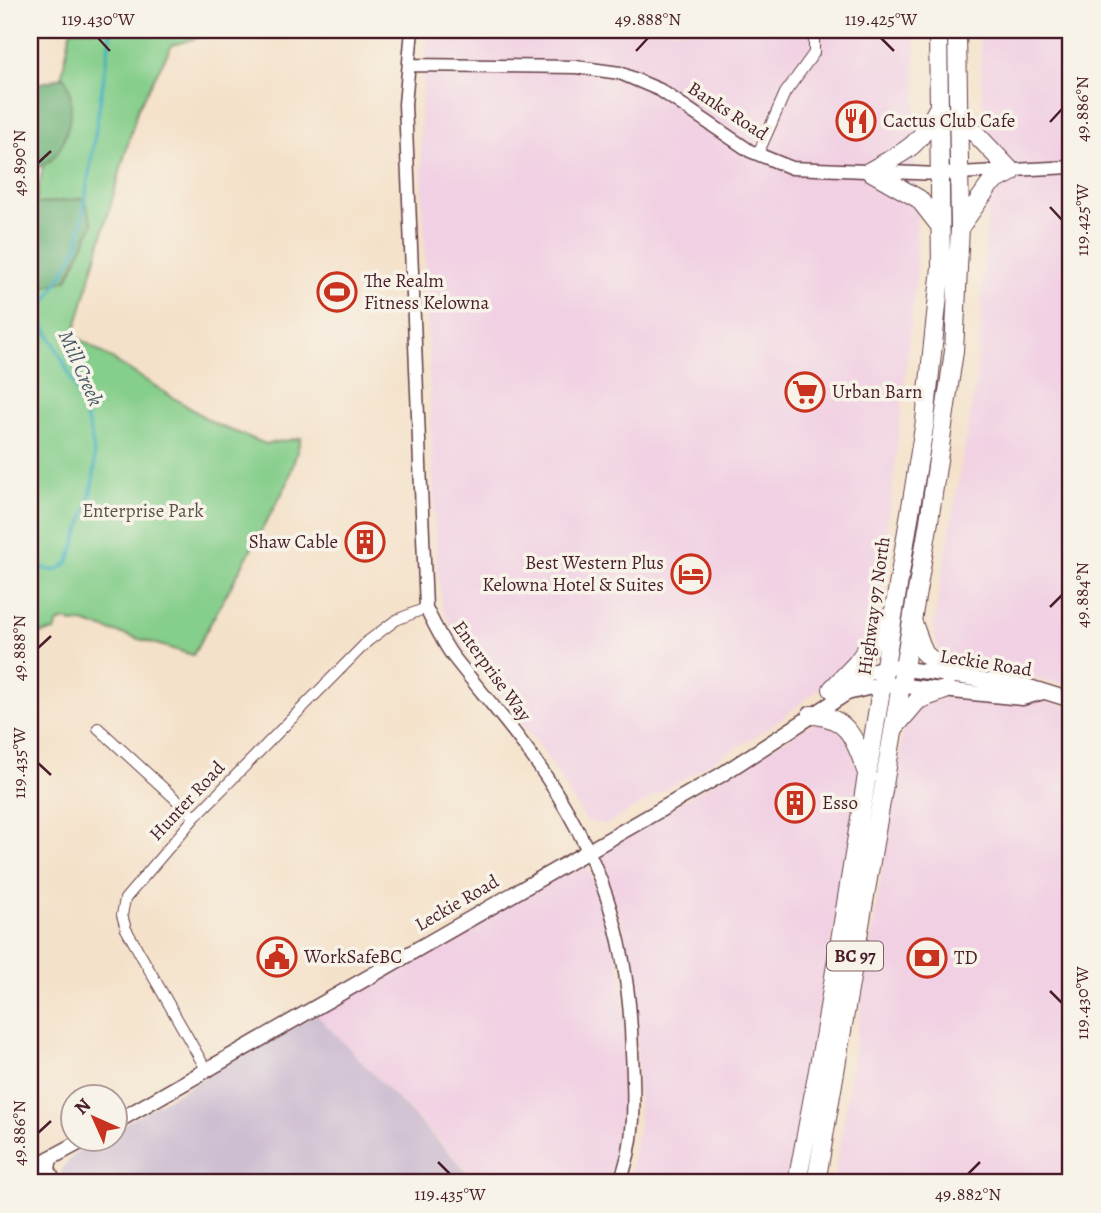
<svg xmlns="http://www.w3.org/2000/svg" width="1101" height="1213" viewBox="0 0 1101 1213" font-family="Alegreya,serif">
	<rect width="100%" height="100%" fill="#f7f3e8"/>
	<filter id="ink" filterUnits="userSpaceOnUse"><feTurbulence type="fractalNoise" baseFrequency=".0143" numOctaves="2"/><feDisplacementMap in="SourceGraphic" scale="14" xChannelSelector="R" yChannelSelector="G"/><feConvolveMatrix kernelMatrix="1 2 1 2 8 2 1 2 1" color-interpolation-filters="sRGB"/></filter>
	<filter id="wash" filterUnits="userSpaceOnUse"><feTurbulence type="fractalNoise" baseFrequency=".00686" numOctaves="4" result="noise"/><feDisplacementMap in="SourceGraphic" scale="28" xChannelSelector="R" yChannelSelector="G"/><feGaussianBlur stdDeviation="1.57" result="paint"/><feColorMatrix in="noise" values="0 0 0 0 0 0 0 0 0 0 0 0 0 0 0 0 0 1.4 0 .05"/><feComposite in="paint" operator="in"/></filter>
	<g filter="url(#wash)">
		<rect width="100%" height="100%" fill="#f4e1c9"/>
		<path fill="#f1d0e3" d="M428 30H915L917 267 891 502 873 611 863 640 850 661 830 680 769 728 606 825 586 821 543 751 461 646 443 610 436 558 420 115Z
			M979 30H1071V685L951 666 940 656 933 627 975 386 980 335 988 198Z
			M948 696 1036 699 1071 707V1183H834L904 725 919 706Z
			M815 722 831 723 845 737 863 778 786 1183H625L630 1172 639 1123 635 990 621 919 595 853Z
			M584 858 610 919 623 983 628 1116 618 1170 613 1183H480L316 1014Z"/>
		<path fill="#cebed1" d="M316 1014 478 1183H61L62 1169 79 1149 96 1140H116V1128Z"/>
		<path fill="#85ce8b" stroke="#68765b" stroke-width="2" d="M71 30H215L214 33 172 45 138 108 74 335 217 425 266 444 301 438 287 484 193 655 82 622 71 623 70 620 58 622 55 631 30 635V231Z"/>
		<path fill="#6cb177" stroke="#5b6851" stroke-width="2" d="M64 77C78 98 69 144 50 161 45 165 36 168 30 171V86Z
			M84 198 93 224 67 280 30 291V205Z"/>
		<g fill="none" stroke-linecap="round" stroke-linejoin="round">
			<path stroke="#41afbd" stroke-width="3.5" d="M30 564 55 571 68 563C78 534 90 505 94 475 100 430 62 354 38 316L78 246 111 30"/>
		</g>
	</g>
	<g filter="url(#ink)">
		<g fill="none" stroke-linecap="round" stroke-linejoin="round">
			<g stroke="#643c43" stroke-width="12">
				<path id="minor" d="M758 154 785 93 814 53V30
					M98 728 195 817
					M207 1071 126 929 122 915 125 899 195 817 368 641 396 620 426 608"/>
			</g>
			<g stroke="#643c43" stroke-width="15">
				<path id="tertiary" d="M412 30 405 104 426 608C434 624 442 641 452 655 479 690 509 723 534 759 601 854 629 937 632 1052 634 1096 637 1142 619 1183
					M409 65 576 67 620 73 660 90 750 151 792 168 939 174 1071 167"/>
			</g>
			<g stroke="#643c43" stroke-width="17">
				<path id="secondary" d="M838 686 885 666 1026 686 1071 700
					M116 1122 721 775 847 693 884 684 1022 698 1043 692
					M50 1158 48 1169 54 1183
					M30 1169 84 1140"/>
			</g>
			<g stroke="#643c43" stroke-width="20">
				<path id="trunk" d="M958 115 1012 172 991 183 960 227
					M870 171C907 150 917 149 937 110
					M870 171 919 199 940 226
					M913 623 924 653 949 676
					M832 689 856 664 892 614
					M811 715C851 716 856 744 868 776
					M895 727 918 700 945 690
					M797 1183 824 1038 925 421 941 267 938 30
					M816 1183 929 521 954 351 960 227 957 30"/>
			</g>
			<use href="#minor" stroke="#fff" stroke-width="10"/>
			<use href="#tertiary" stroke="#fff" stroke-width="12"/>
			<use href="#secondary" stroke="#fff" stroke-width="14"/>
			<use href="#trunk" stroke="#fff" stroke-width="18"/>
		</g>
	</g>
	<path fill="none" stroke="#4a1f2b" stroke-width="2.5" d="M98 38 110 51M881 38 894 51M636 51 648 38M1050 122 1062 109M38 163 51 151M1050 207 1062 220M1050 607 1062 595M38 648 51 636M38 763 51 775M1050 991 1062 1003M38 1133 51 1121M438 1162 450 1174M968 1174 980 1162"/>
	<defs>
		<g id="restaurant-ring" transform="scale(2.0125)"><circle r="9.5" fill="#f7f3e8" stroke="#c8321e" stroke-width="1.5"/><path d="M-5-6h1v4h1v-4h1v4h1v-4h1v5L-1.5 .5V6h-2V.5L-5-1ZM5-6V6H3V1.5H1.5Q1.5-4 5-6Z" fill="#c8321e"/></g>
		<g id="stadium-ring" transform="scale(2.0125)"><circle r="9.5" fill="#f7f3e8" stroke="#c8321e" stroke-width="1.5"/><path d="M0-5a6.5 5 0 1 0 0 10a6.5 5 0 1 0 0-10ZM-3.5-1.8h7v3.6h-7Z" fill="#c8321e"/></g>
		<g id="supermarket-ring" transform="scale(2.0125)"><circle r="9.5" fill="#f7f3e8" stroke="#c8321e" stroke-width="1.5"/><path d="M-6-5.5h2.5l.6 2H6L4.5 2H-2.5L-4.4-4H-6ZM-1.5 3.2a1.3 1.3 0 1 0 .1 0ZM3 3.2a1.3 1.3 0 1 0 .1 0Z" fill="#c8321e"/></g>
		<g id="building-ring" transform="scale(2.0125)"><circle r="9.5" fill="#f7f3e8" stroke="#c8321e" stroke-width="1.5"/><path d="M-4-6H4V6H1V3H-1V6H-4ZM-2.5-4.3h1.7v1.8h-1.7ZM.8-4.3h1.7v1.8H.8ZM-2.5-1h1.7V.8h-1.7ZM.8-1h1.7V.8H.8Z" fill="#c8321e"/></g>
		<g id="hotel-ring" transform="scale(2.0125)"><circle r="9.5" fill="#f7f3e8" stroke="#c8321e" stroke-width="1.5"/><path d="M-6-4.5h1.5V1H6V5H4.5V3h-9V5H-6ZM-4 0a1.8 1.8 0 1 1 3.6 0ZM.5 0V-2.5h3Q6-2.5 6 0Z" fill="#c8321e"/></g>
		<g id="civic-ring" transform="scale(2.0125)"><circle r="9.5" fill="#f7f3e8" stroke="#c8321e" stroke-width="1.5"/><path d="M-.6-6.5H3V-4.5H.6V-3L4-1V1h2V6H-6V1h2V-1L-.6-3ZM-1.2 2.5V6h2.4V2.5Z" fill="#c8321e"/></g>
		<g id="bank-ring" transform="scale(2.0125)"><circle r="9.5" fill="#f7f3e8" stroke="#c8321e" stroke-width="1.5"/><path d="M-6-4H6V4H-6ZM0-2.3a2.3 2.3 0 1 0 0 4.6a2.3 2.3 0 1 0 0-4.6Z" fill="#c8321e"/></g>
	</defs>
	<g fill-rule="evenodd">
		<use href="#restaurant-ring" x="856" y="121"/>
		<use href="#stadium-ring" x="337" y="292"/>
		<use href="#supermarket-ring" x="805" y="392"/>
		<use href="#building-ring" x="365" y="542"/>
		<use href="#hotel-ring" x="691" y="574"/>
		<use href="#building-ring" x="795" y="803"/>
		<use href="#civic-ring" x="277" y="957"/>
		<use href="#bank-ring" x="927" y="958"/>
	</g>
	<g text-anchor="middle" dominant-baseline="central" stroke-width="7" stroke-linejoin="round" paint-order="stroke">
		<rect fill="#f7f3e8" stroke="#7e5f64" stroke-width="2" x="827" y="941.5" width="56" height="29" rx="5"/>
		<g font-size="18" font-weight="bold" fill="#4a1f2b">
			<text x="855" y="956">BC 97</text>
		</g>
		<g font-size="19" fill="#4a1f2b" stroke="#f7f3e8">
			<text transform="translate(728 111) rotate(33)">Banks Road</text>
			<text transform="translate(874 606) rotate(-82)">Highway 97 North</text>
			<text transform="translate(986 663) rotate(9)">Leckie Road</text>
			<text transform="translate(492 671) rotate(54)">Enterprise Way</text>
			<text transform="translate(187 801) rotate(-47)">Hunter Road</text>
			<text transform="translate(457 903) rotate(-30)">Leckie Road</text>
		</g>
		<g font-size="19" fill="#4a1f2b" stroke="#f7f3e8" text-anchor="start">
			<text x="883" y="121">Cactus Club Cafe</text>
			<text x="364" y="281">The Realm<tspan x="364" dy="22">Fitness Kelowna</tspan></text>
			<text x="832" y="392">Urban Barn</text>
			<text x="338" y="542" text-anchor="end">Shaw Cable</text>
			<text x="664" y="563" text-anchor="end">Best Western Plus<tspan x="664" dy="22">Kelowna Hotel &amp; Suites</tspan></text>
			<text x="822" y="803">Esso</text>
			<text x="304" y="957">WorkSafeBC</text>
			<text x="954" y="958">TD</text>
		</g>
		<g font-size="19" fill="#5c5448" stroke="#f7f3e8">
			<text x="143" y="511">Enterprise Park</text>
		</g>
		<g font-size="21" font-style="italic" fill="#465965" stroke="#f7f3e8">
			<text transform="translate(81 368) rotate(66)">Mill Creek</text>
		</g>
	</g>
	<rect width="1101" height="1213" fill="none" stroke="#f7f3e8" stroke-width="77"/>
	<g transform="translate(94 1118) rotate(315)"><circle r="33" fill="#f7f3e8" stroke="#b29e9c" stroke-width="2"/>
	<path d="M0-5L12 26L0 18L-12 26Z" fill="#c8321e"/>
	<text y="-10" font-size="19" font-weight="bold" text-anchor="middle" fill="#4a1f2b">N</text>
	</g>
	<rect x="38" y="38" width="1024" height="1136" fill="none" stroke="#4a1f2b" stroke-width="2.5"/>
	<g font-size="18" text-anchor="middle" fill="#4a1f2b">
		<text x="98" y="25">119.430°W</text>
		<text x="648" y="25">49.888°N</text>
		<text x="881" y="25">119.425°W</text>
		<text transform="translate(1082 109) rotate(-90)" y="6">49.886°N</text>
		<text transform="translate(19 163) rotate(-90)" y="6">49.890°N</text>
		<text transform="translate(1082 220) rotate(-90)" y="6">119.425°W</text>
		<text transform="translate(1082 595) rotate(-90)" y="6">49.884°N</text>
		<text transform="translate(19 648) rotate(-90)" y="6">49.888°N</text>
		<text transform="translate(19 763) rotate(-90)" y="6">119.435°W</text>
		<text transform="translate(1082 1003) rotate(-90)" y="6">119.430°W</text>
		<text transform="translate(19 1133) rotate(-90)" y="6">49.886°N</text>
		<text x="450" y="1200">119.435°W</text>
		<text x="968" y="1200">49.882°N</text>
	</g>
</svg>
